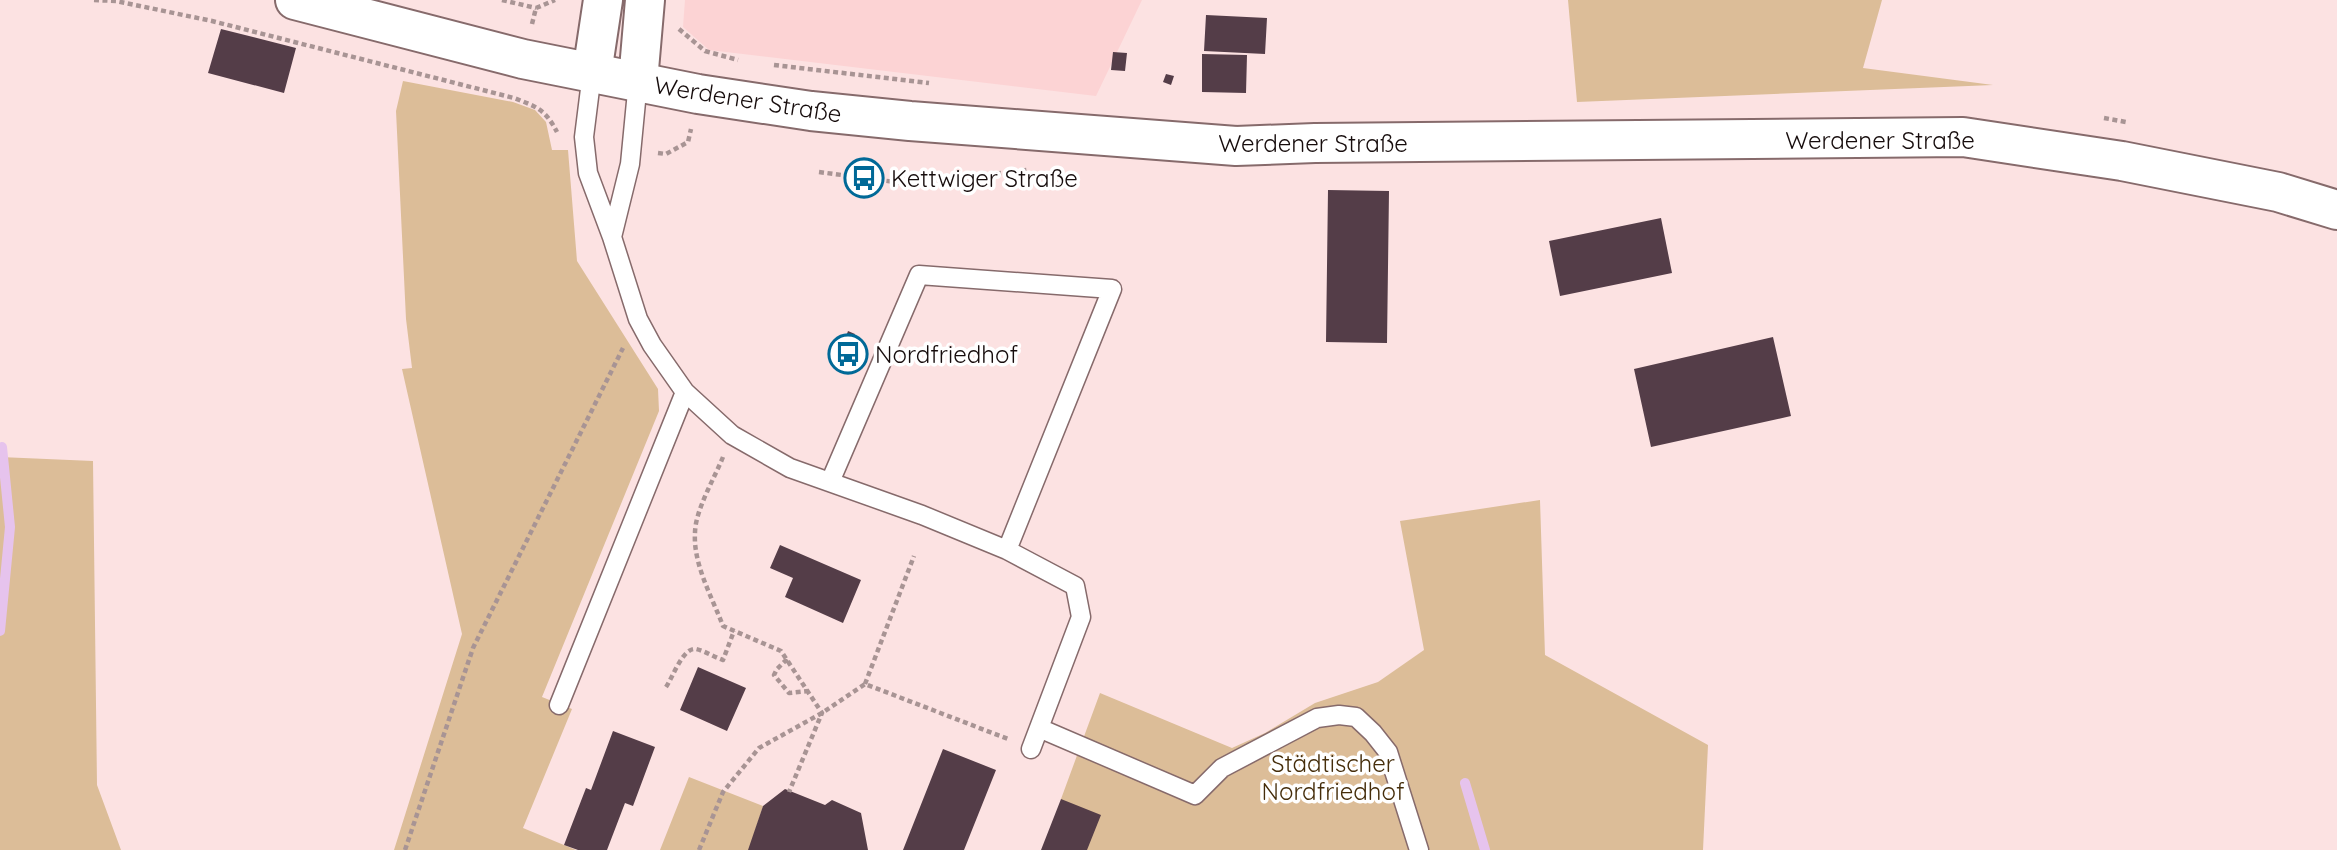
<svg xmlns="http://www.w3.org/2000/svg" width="2337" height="850" viewBox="0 0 2337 850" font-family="Quicksand,sans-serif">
	<rect width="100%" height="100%" fill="#fce2e2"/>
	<path fill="#fcd3d4" d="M685 0H1142L1096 96 709 50 683 27Z"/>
	<path fill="#dcbd98" d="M1568 0H1882L1863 68 1993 85 1577 102Z
		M403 81 513 102 535 110 546 122 552 150H568L577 261 658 389 659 411 542 697 572 709 523 828 576 850H394L462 634 402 369 412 368 406 319 396 111Z
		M0 457 93 461 97 785 121 850H0Z
		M1540 500 1545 655 1708 745 1703 850H1087L1061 799 1100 693 1232 748 1265 733 1315 703 1378 682 1424 650 1400 521Z
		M689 777 763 806 749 850H660Z"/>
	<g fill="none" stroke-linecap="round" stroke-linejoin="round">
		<path stroke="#e6c3ed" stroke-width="10" d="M0 631 10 527 2 447
			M1465 783 1485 850"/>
	</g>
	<path fill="#543d48" d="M1206 15 1267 18 1265 54 1204 51Z
		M221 29 296 48 284 93 208 73Z
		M1113 52 1127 53 1125 71 1111 70Z
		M1202 54 1247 55 1246 93 1202 92Z
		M1166 74 1174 76 1171 85 1163 82Z
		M1328 190 1389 191 1387 343 1326 342Z
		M1661 218 1672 273 1560 296 1549 241Z
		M848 331 855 334 850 347 843 345Z
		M1773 337 1791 416 1651 447 1634 369Z
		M780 545 861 580 843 623 785 597 793 578 770 568Z
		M698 667 746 688 727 731 680 710Z
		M613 731 655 747 633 806 625 803 607 850H578L564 845 586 788 591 790Z
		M943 749 996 770 964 850H903Z
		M785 789 825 805 832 800 861 813 868 850H748L763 806Z
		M1061 799 1101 815 1087 850H1041Z"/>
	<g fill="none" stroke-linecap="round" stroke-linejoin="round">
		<g stroke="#866a6b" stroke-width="21">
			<path id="lane" d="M592 73 584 137 588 173 612 237 638 319 652 345 685 392 732 435 790 468 922 515 1007 550 1075 586 1081 617 1031 749
				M612 237 630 164 638 81
				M830 482 919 275 1112 289 1007 550
				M559 705 685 392
				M1039 728 1195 795 1222 768 1317 718 1339 715 1356 717 1373 733 1388 752 1419 850"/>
		</g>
		<g stroke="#866a6b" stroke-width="42">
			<path id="secondary" d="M592 73 603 0
				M638 81 645 0"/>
		</g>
		<g stroke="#866a6b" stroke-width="42">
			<path id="primary" d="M295 0 523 59 698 94 811 111 910 121 1236 146 1315 143 1963 137 2122 161 2278 192 2337 210"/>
		</g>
		<path stroke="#a89494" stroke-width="4.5" stroke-dasharray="5 3.5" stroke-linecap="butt" d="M94 0 116 1 212 21 514 98C537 107 545 109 557 132
			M502 0 536 8
			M536 8 555 0
			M532 24 536 8
			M679 29 705 51 738 60
			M774 65 929 83
			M2104 118 2126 122
			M658 153 666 154 688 142 691 129
			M819 172 910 184 1027 170
			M723 457C714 479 695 511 695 533 693 564 712 597 723 626L781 651 822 713 789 792
			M787 659 777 669 774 675 789 693 808 691
			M865 684 914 556
			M666 687C673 677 683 647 696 649 705 651 714 657 723 660L734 631
			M405 850 473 648 623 348
			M699 850 723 792 759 748 822 713 865 684 1008 739"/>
		<use href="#lane" stroke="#fff" stroke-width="18"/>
		<use href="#secondary" stroke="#fff" stroke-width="38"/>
		<use href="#primary" stroke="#fff" stroke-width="38"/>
	</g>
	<defs>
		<g id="bus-ring" transform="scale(2.0125)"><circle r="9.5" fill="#fff" stroke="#006997" stroke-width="1.5"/><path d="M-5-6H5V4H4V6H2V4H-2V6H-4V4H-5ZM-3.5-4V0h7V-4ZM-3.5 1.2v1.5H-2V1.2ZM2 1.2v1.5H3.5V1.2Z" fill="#006997"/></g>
	</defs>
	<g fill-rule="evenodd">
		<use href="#bus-ring" x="864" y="178"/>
		<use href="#bus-ring" x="848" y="354"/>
	</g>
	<g text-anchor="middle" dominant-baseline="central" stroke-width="7" stroke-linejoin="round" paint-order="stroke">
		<g font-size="24" fill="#160c0c" stroke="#fff">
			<text transform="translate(748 99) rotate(9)">Werdener Straße</text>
			<text x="1880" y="140">Werdener Straße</text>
			<text x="1313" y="143">Werdener Straße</text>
		</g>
		<g font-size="24" fill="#160c0c" stroke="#fff" text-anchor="start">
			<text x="891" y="178">Kettwiger Straße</text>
			<text x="875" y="354">Nordfriedhof</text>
		</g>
		<g font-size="24" fill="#452d0a" stroke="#fff">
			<text x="1333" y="763">Städtischer<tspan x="1333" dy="28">Nordfriedhof</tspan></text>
		</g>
	</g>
</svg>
